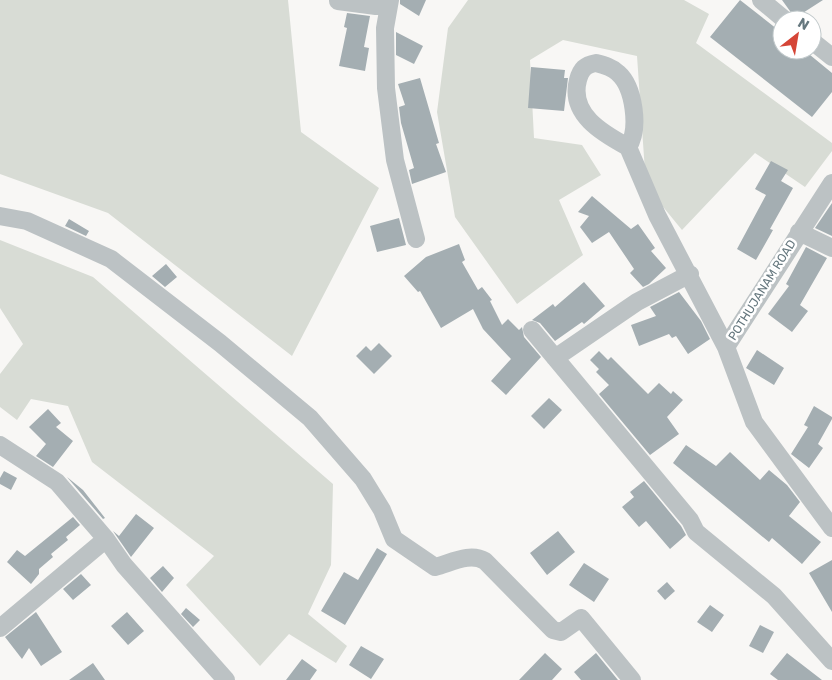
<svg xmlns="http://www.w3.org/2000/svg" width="832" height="680" viewBox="0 0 832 680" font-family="Rubik,sans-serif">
	<rect width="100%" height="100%" fill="#f8f7f5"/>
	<path fill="#d8dcd5" d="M0 0H288L301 132 379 188 292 356 108 213 0 174Z
		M468 0H684L709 14 696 43 832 143V151L805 187 755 153 682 230 646 186 637 56 563 40 530 60 534 138 582 145 601 175 559 200 583 255 517 304 455 217 437 112 448 28Z
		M0 240 93 277 333 484 331 565 308 614 347 646 336 663 289 634 260 666 186 585 214 556 92 462 68 406 31 399 17 420 0 407V374L23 344 0 308Z"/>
	<path fill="#a4aeb2" d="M400 0H426L419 16 400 4Z
		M740 0 782 33V50H804L832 73V92L812 117 710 37Z
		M782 0H823L795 18Z
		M347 13 370 16 364 47 369 48 365 71 339 66 347 28 344 27Z
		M396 32 423 46 414 64 396 55Z
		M531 67 565 70 564 78H568L564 111 528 108Z
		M420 78 439 143 436 144 446 172 412 184 409 170 414 168 401 123 399 107 405 105 398 84Z
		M771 161 788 170 781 181 793 188 770 229 773 230 756 260 737 249 766 195 755 189Z
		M592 196 631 229 638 224 655 248 651 251 666 268 649 284 643 287 630 273 634 269 609 232 592 243 580 227 589 216 578 212Z
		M832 203V236L815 228Z
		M399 218 406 245 377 252 370 226Z
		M69 219 89 231 86 236 65 226Z
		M459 244 465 260 462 262 478 290 482 287 492 300 490 301 502 325 508 319 519 330 522 327 524 337 541 357 506 395 491 381 511 359 483 329 473 309 441 328 420 291 418 292 404 276 426 257Z
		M806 247 827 258 800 305 808 311 792 332 768 314 789 286 786 284Z
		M166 264 177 277 165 287 152 276Z
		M584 282 605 306 584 324 582 322 555 341 540 323 532 320 553 304 555 307Z
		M679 292 701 321 710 339 688 354 676 336 672 338 669 334 639 346 631 325 656 316 650 307Z
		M379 343 392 356 374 374 356 356 366 346 371 351Z
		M757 350 784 368 774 385 746 368Z
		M599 351 608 360 611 357 648 394 659 383 671 394 673 391 683 400 667 417 679 434 650 455 599 394 609 385 596 372 599 369 590 360Z
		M549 398 562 410 544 429 531 416Z
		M814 406 832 417V419L818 444 823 448 809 468 791 454 808 427 804 425Z
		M48 409 61 423 56 427 73 441 53 467 36 456 46 444 29 427Z
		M686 445 716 466 730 452 760 480 769 470 787 485 800 502 789 516 821 542 802 564 772 538 769 542 673 463Z
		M4 471 17 478 11 490 0 484V478Z
		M67 477 83 490 105 518 103 519Z
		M644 481 681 526 686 535 670 549 646 521 639 527 622 507 634 497 630 492Z
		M136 514 154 528 131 557 113 531 119 536Z
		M73 517 80 525 66 537 68 540 51 554 53 557 39 569V574L31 584 7 562 17 550 25 556Z
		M558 531 575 552 547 575 530 553Z
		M377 548 387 554 345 625 321 611 344 572 358 580Z
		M832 560V612L809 573Z
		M584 563 609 579 594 602 569 585Z
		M163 566 174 578 162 592 150 578Z
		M81 574 91 585 73 600 63 589Z
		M667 582 675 591 665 600 657 591Z
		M710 605 724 615 712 632 697 622Z
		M186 608 200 620 193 627 181 614Z
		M36 612 62 652 41 666 29 648 22 659 5 637Z
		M127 612 144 631 128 645 111 626Z
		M760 625 774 632 763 653 749 646Z
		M361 646 384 659 371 679 349 665Z
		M545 653 562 669 552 680H519Z
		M596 653 618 680H581L574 672Z
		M787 653 822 680H778L770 674Z
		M302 659 317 670 310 680H286Z
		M93 663 105 680H69Z"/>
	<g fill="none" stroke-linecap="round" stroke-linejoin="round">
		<path stroke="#bcc2c4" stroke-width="18" d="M390 0 385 28 386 88 395 160 416 239
			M761 0 785 20
			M338 1 376 6H389
			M812 41 832 57
			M596 63C604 65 612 67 618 73 634 87 640 129 628 147 602 133 569 114 578 80 581 69 585 65 596 63Z
			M628 147 657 215 726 347
			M832 183 726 347 754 422 832 528
			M0 216 27 221 111 259 220 343 310 418 363 479 382 510 394 539 435 567C451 563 470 552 485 561L553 630 561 632 581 618 632 680
			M799 232 832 248
			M532 330 690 520 696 532 774 596 832 661
			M555 358 637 302 690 274
			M0 445 57 482 106 539 124 565 226 680
			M0 628 106 539"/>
	</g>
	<g text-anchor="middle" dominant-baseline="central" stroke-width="5" stroke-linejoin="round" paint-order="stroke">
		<g font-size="12" fill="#65777e" stroke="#fff">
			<text transform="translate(762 290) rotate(-58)">POTHUJANAM ROAD</text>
		</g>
	</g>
	<g transform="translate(797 35) rotate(31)"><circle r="24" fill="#ffffff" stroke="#c1c9cb"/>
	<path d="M0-4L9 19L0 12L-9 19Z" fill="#d54537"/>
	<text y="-8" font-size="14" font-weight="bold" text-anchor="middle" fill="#65777e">N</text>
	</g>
</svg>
